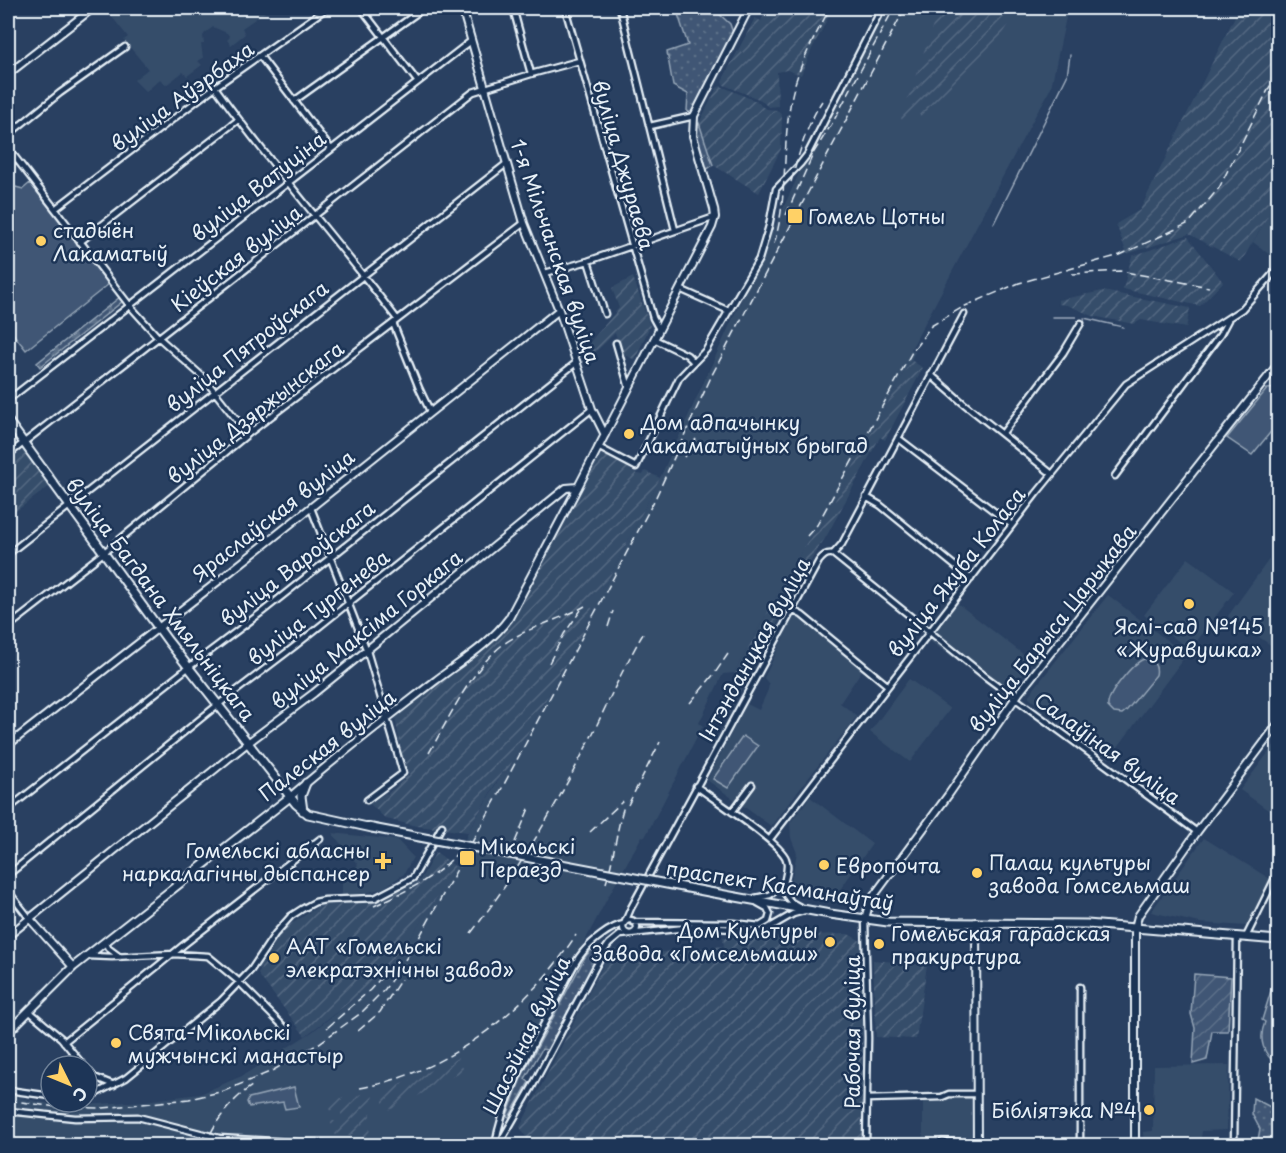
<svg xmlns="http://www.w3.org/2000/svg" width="1286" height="1153" viewBox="0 0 1286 1153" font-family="'Playpen Sans',sans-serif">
	<defs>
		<pattern id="industrial-furrows" width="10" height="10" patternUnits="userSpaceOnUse" patternTransform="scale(1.5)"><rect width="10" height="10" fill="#364d6b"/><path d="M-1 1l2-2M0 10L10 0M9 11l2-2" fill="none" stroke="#536781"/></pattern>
		<pattern id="grass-dots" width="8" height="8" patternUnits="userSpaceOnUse" patternTransform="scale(1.5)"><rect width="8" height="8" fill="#415774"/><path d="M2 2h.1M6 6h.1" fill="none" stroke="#5c7089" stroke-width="1.8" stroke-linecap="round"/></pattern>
		<pattern id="forest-firs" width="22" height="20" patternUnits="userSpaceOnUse" patternTransform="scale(1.5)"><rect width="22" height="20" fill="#415774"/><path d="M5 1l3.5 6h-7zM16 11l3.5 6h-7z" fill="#5c7089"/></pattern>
		<pattern id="garden-furrows" width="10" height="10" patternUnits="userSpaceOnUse" patternTransform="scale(1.5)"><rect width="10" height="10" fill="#415774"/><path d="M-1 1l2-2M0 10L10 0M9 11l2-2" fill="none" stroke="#5c7089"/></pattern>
	</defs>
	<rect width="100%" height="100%" fill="#294061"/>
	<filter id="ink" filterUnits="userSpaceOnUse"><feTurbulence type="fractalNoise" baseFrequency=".0167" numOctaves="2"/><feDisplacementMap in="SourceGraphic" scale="12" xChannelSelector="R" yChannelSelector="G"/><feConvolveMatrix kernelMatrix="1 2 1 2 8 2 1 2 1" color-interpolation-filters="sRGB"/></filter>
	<g filter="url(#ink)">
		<path fill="#364d6b" d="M105 8H271L242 28 245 34 231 45 227 40 230 37 227 33 213 27 205 33 203 36 204 44H201L203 58 198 61 202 65 187 76 183 72 166 85 160 79 146 92 134 80 148 69 124 40 128 37Z
			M887 8H1068L1051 87 1045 99 1035 116 911 349 915 352 911 360 818 533 809 538 734 673 723 674 699 723 703 726 645 837 642 836 608 897 521 1062 490 1145 8 1146V1095L50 1104 85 1105 144 1101 200 1094 242 1076 312 1032 363 992 411 937 455 867 468 832 503 772 506 773 594 611 586 601 607 582 660 478 802 167Z
			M1278 199V261L1253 242Z
			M1278 547V650L1228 616Z
			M1188 558 1234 592 1190 650 1144 615Z
			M1108 595 1186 655 1109 759 1029 698V695Z
			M957 603 1033 662 1007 695 928 640Z
			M794 616 811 626 862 670 840 703 857 716 771 826 707 780 747 704 759 710 768 690 769 684 764 678Z
			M909 679 950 709 910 762 870 732Z
			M1278 740V817L1240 790Z
			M810 797 872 844 839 891 828 889 814 897 789 891 797 853 791 838 790 823Z
			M332 833 397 840 413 857 404 874 383 888 366 893 342 896V882L358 865Z
			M1204 838 1270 879 1247 926 1200 923 1151 912Z
			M1229 1065 1227 1130 1202 1131 1200 1145H1144L1143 1132 1153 1131 1154 1066Z
			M950 1095H972L973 1145 923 1146V1100H941Z"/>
		<path fill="url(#industrial-furrows)" d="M768 8H833L812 49 801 75 787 70 777 72 778 106 768 107 761 100 724 85 722 81 755 18 761 21Z
			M939 8H1019L1001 37 971 76 928 116 925 114 923 117 914 112 908 124 903 122 901 118Z
			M1239 8H1278V199L1241 262 1189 234 1127 254 1116 224 1140 210Z
			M721 86 758 102 761 106 767 109 777 110 782 116 781 149 759 193 713 165 699 123 717 88Z
			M1188 237 1223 282 1200 306 1123 289 1132 256Z
			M633 277 650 326 635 360 623 354 615 333 583 364 580 354 619 308 612 288Z
			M1103 291 1190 308 1186 328 1141 320 1134 324 1093 316 1067 305 1058 304V300Z
			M911 360 923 368 885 440 880 437 826 537 817 550 727 716 718 712 737 678 734 673 809 538 818 532Z
			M23 450 50 486 8 517V462Z
			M602 452 630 467V470L638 474 643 475 645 471 660 478 607 582 587 601 594 611 506 773 502 772 468 832 417 826 386 819 370 804 386 793 387 794 409 775 402 755 395 717 500 634 509 624Z
			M436 852 456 867 411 937 363 992 305 1036 258 974 261 970 258 967 262 962 264 964 282 930 321 905 377 902 420 880Z
			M848 934 863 942 862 1145H527V1139L520 1127 611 950 617 949 619 956 724 946 723 937Z
			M873 960 927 965 916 1039 876 1037Z
			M458 1058 464 1070 398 1107 384 1111 382 1092Z
			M373 1092 369 1136H336L330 1121H341V1112L329 1110V1100Z"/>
		<path fill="url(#grass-dots)" stroke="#94a4b6" stroke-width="1.5" d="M676 8H703L707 12H717L730 24 733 33 691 113 687 111 688 94 673 86 667 52 688 45Z
			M699 123 713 165 706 170C702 156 692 135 699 123Z
			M591 950 599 951 600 954 547 1050 542 1049 525 1079 529 1082 509 1117 507 1116 521 1078 585 957Z
			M1253 1098 1278 1111V1145H1257L1260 1129 1252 1114Z"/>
		<path fill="url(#forest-firs)" stroke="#94a4b6" stroke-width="1.5" d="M120 297 123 301 40 367 37 363Z"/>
		<path fill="#415774" stroke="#94a4b6" stroke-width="1.5" d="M30 183 109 284 26 350 11 331 8 333V185L23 189Z
			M1278 388V423L1252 455 1227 438 1267 389Z
			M1144 659C1154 660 1158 666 1156 675L1127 710 1122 714 1114 713 1108 707C1106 695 1133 663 1144 659Z
			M743 736 758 746 728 788 713 779Z
			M1278 968V1065C1263 1055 1258 1039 1265 1022L1262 1020Z
			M294 1087 299 1107 285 1109 283 1102 249 1107 247 1102 249 1098Z"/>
		<path fill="url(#garden-furrows)" stroke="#94a4b6" stroke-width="1.5" d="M1194 974 1231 977 1228 1031H1212L1207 1060 1193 1064 1195 1028 1191 1014Z"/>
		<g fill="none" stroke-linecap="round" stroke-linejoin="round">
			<path stroke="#9dabbd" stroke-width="1.5" d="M994 223 1067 76 1070 55
				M1052 317H1076
				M1084 318 1123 327"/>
			<g stroke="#e8f1f8" stroke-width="9">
				<path id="street" d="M361 8 417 81
					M513 8 531 74
					M565 8 653 318 659 329
					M620 8 675 230
					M260 56 331 149
					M215 87C272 167 338 241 397 319
					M294 101 424 8
					M650 126 694 116
					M8 135 60 93 125 47
					M8 148 130 306 158 337 203 377 248 434
					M55 209 215 87 327 8
					M80 242 238 120
					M588 261 605 314
					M545 273 588 261 715 217
					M680 289 729 311
					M393 323 419 388 430 411
					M654 339 687 355 693 361
					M616 343 629 388
					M931 375 963 403 1052 474
					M8 400 471 41
					M1002 434 1063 353 1081 323
					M898 438 1012 525
					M598 447 636 467 679 378 706 350 759 259 769 226 776 189 800 164 807 155 882 8
					M8 455 473 92 531 74 579 61
					M1115 476 1220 335 1228 320
					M866 497 880 505 971 579
					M311 508 367 651 403 773 367 800
					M8 554 506 164
					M833 554 986 677 1197 832
					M792 610 802 615 887 685
					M8 627 102 554 248 434 524 223
					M696 786C713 799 781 843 786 859 790 869 783 881 783 891L791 902 800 907
					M8 809 189 667 262 612 577 362
					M732 812 752 785
					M770 839 1036 494 1126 384 1242 309 1278 268
					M8 875 215 707 295 646 592 409
					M8 891 30 919
					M755 898 770 895 783 884
					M865 919 868 1038 866 1146
					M623 927a7 7 0 1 1 14 0a7 7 0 1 1-14 0Z
					M625 922 631 908 819 561C823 556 826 553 833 554L842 544 964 314
					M633 922 733 923 760 926 768 921 770 914 767 908 758 903
					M1246 937 1278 872
					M105 941 108 948 120 957
					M88 956 112 957 174 954 208 956 237 980 287 1030
					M29 1011 61 1038 84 1066
					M64 1042 186 943 320 839
					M87 1069 94 1077 114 1085
					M8 1090 51 1096
					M87 1096 95 1094 126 1078 221 1001 251 970 275 934 291 916 302 909 315 902 325 900 375 898 413 878 442 826
					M867 1099 942 1097 949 1094H977
					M8 1111 75 1118 138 1117 219 1138 361 1146
					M495 1146C503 1096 533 1045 556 1001 565 985 571 966 583 952 592 941 611 926 624 924
					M498 1146 532 1087 604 951 609 944 620 935 695 927 735 929 760 933 793 914 804 911
					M942 1146V1142L977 1143
					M1080 1146V987
					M1234 1146 1237 937"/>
			</g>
			<g stroke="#e8f1f8" stroke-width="10">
				<path id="secondary" d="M462 8 524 223 559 310 592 409 605 435
					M8 74 93 8
					M8 745 221 579 559 310
					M290 797C337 756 386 719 435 681 460 662 490 644 509 618L578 487 712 227 715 217 714 209 693 136 694 116 749 8
					M30 919 73 967
					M865 919 870 901 949 794 1019 693 1278 364
					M976 922 977 1146
					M8 936 245 745 314 693 566 488 578 487
					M1135 1146V928L1138 916 1197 832 1278 724"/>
			</g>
			<g stroke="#e8f1f8" stroke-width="11">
				<path id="primary" d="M8 421 168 641 296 804 308 814 372 828
					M303 811 301 796 306 783
					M714 893 830 914 888 922 1087 924 1278 940
					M8 1032 73 967 290 797"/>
			</g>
			<use href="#street" stroke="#1d3557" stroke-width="4.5"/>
			<use href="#secondary" stroke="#1d3557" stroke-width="6"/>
			<use href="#primary" stroke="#1d3557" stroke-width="7"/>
			<path stroke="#e8f1f8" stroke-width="1.5" stroke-dasharray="9 4.5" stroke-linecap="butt" d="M791 182C799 154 806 126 822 101
				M786 215 814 152 833 122 894 8
				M774 244C788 198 782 152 790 106 795 71 814 38 830 8
				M1072 274 1120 271 1209 287
				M684 457 696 439
				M807 536 817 525 912 352 931 326 963 307 1019 283 1120 255 1189 223 1219 188 1278 70
				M608 627 613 611
				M549 663 564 634 581 610
				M690 703 715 673 728 654
				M429 753C450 717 476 658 513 638 536 625 562 619 585 606
				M628 805 660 742
				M590 832 623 801
				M515 842 530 806
				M606 883C614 858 616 831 624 806
				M374 906C405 891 443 876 462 846
				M471 933C519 871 558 803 593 733 609 700 624 666 643 634
				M327 1028 370 990 398 959
				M358 1031 380 1012 401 979
				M360 1088C450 1072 527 1010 576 935
				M8 1100 56 1107 103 1108 189 1099 224 1091 272 1071 318 1044 361 1013 385 989 415 945 501 790 655 499 712 375 905 8
				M205 1146C215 1121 230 1101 252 1086"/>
			<g stroke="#e8f1f8" stroke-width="11" stroke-linecap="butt">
				<path id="primary-bridge" d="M372 828 714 893"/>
			</g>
			<use href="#primary-bridge" stroke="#1d3557" stroke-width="7"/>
		</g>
	</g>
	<g fill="#ffd166" stroke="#1d3557" stroke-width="2">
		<rect x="787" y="208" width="16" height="16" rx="3"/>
		<circle cx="41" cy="241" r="6"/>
		<circle cx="629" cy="434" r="6"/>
		<circle cx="1189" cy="604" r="6"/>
		<rect x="459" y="850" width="16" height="16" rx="3"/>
		<path d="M380 852h6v6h6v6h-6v6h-6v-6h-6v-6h6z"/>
		<circle cx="824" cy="865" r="6"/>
		<circle cx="977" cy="873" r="6"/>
		<circle cx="830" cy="942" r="6"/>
		<circle cx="879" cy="944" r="6"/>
		<circle cx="274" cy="958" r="6"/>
		<circle cx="116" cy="1043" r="6"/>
		<circle cx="1149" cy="1110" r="6"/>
	</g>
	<g text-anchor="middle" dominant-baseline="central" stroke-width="5" stroke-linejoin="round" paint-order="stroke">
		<g font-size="20" fill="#e8f1f8" stroke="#1d3557">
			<text transform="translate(182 96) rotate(-36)">вуліца Аўэрбаха</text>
			<text transform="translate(624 165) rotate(74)">вуліца Джураева</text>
			<text transform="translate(258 186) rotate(-38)">вуліца Ватуціна</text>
			<text transform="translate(556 251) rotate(71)">1-я Мільчанская вуліца</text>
			<text transform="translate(236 258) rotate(-38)">Кіеўская вуліца</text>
			<text transform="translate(247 346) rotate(-38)">вуліца Пятроўскага</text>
			<text transform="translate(255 412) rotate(-38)">вуліца Дзяржынскага</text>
			<text transform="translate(273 515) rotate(-38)">Яраслаўская вуліца</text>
			<text transform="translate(297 563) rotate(-38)">вуліца Вароўскага</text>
			<text transform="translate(956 572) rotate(-52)">вуліца Якуба Коласа</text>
			<text transform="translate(161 599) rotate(53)">вуліца Багдана Хмяльніцкага</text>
			<text transform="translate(318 607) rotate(-38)">вуліца Тургенева</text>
			<text transform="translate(1052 628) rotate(-52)">вуліца Барыса Царыкава</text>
			<text transform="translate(366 629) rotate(-39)">вуліца Максіма Горкага</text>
			<text transform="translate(754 649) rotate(-61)">Інтэнданцкая вуліца</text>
			<text transform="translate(327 745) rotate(-38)">Палеская вуліца</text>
			<text transform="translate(1108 748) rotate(36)">Салаўіная вуліца</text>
			<text transform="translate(780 885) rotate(9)">праспект Касманаўтаў</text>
			<text transform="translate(852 1032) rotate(-90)">Рабочая вуліца</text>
			<text transform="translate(526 1035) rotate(-64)">Шасэйная вуліца</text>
		</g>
		<g font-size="20" fill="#e8f1f8" stroke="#1d3557" text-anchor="start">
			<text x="808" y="216">Гомель Цотны</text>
			<text x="53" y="230">стадыён<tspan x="53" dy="23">Лакаматыў</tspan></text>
			<text x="641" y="422">Дом адпачынку<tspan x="641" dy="23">лакаматыўных брыгад</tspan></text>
			<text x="1189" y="626" text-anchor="middle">Яслі-сад №145<tspan x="1189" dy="23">«Журавушка»</tspan></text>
			<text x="480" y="846">Мікольскі<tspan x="480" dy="23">Пераезд</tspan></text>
			<text x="370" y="850" text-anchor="end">Гомельскі абласны<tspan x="370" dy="23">наркалагічны дыспансер</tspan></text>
			<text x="989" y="862">Палац культуры<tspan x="989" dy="23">завода Гомсельмаш</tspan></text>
			<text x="836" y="865">Европочта</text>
			<text x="818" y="930" text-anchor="end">Дом Культуры<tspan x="818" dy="23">Завода «Гомсельмаш»</tspan></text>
			<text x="891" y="933">Гомельская гарадская<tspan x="891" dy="23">пракуратура</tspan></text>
			<text x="286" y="946">ААТ «Гомельскі<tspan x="286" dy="23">элекратэхнічны завод»</tspan></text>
			<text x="128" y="1032">Свята-Мікольскі<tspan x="128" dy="23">мужчынскі манастыр</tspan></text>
			<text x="1137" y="1110" text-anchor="end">Бібліятэка №4</text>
		</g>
	</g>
	<rect width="1286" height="1153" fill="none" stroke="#1d3557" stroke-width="30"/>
	<rect x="15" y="15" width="1256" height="1123" fill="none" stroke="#e8f1f8" stroke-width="2" filter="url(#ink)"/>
	<g transform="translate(69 1084) rotate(133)"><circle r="28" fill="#1d3557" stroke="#6e8097" stroke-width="1.5"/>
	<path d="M0-4.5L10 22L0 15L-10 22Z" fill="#ffd166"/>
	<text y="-9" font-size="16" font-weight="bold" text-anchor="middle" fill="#e8f1f8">С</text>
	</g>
</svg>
